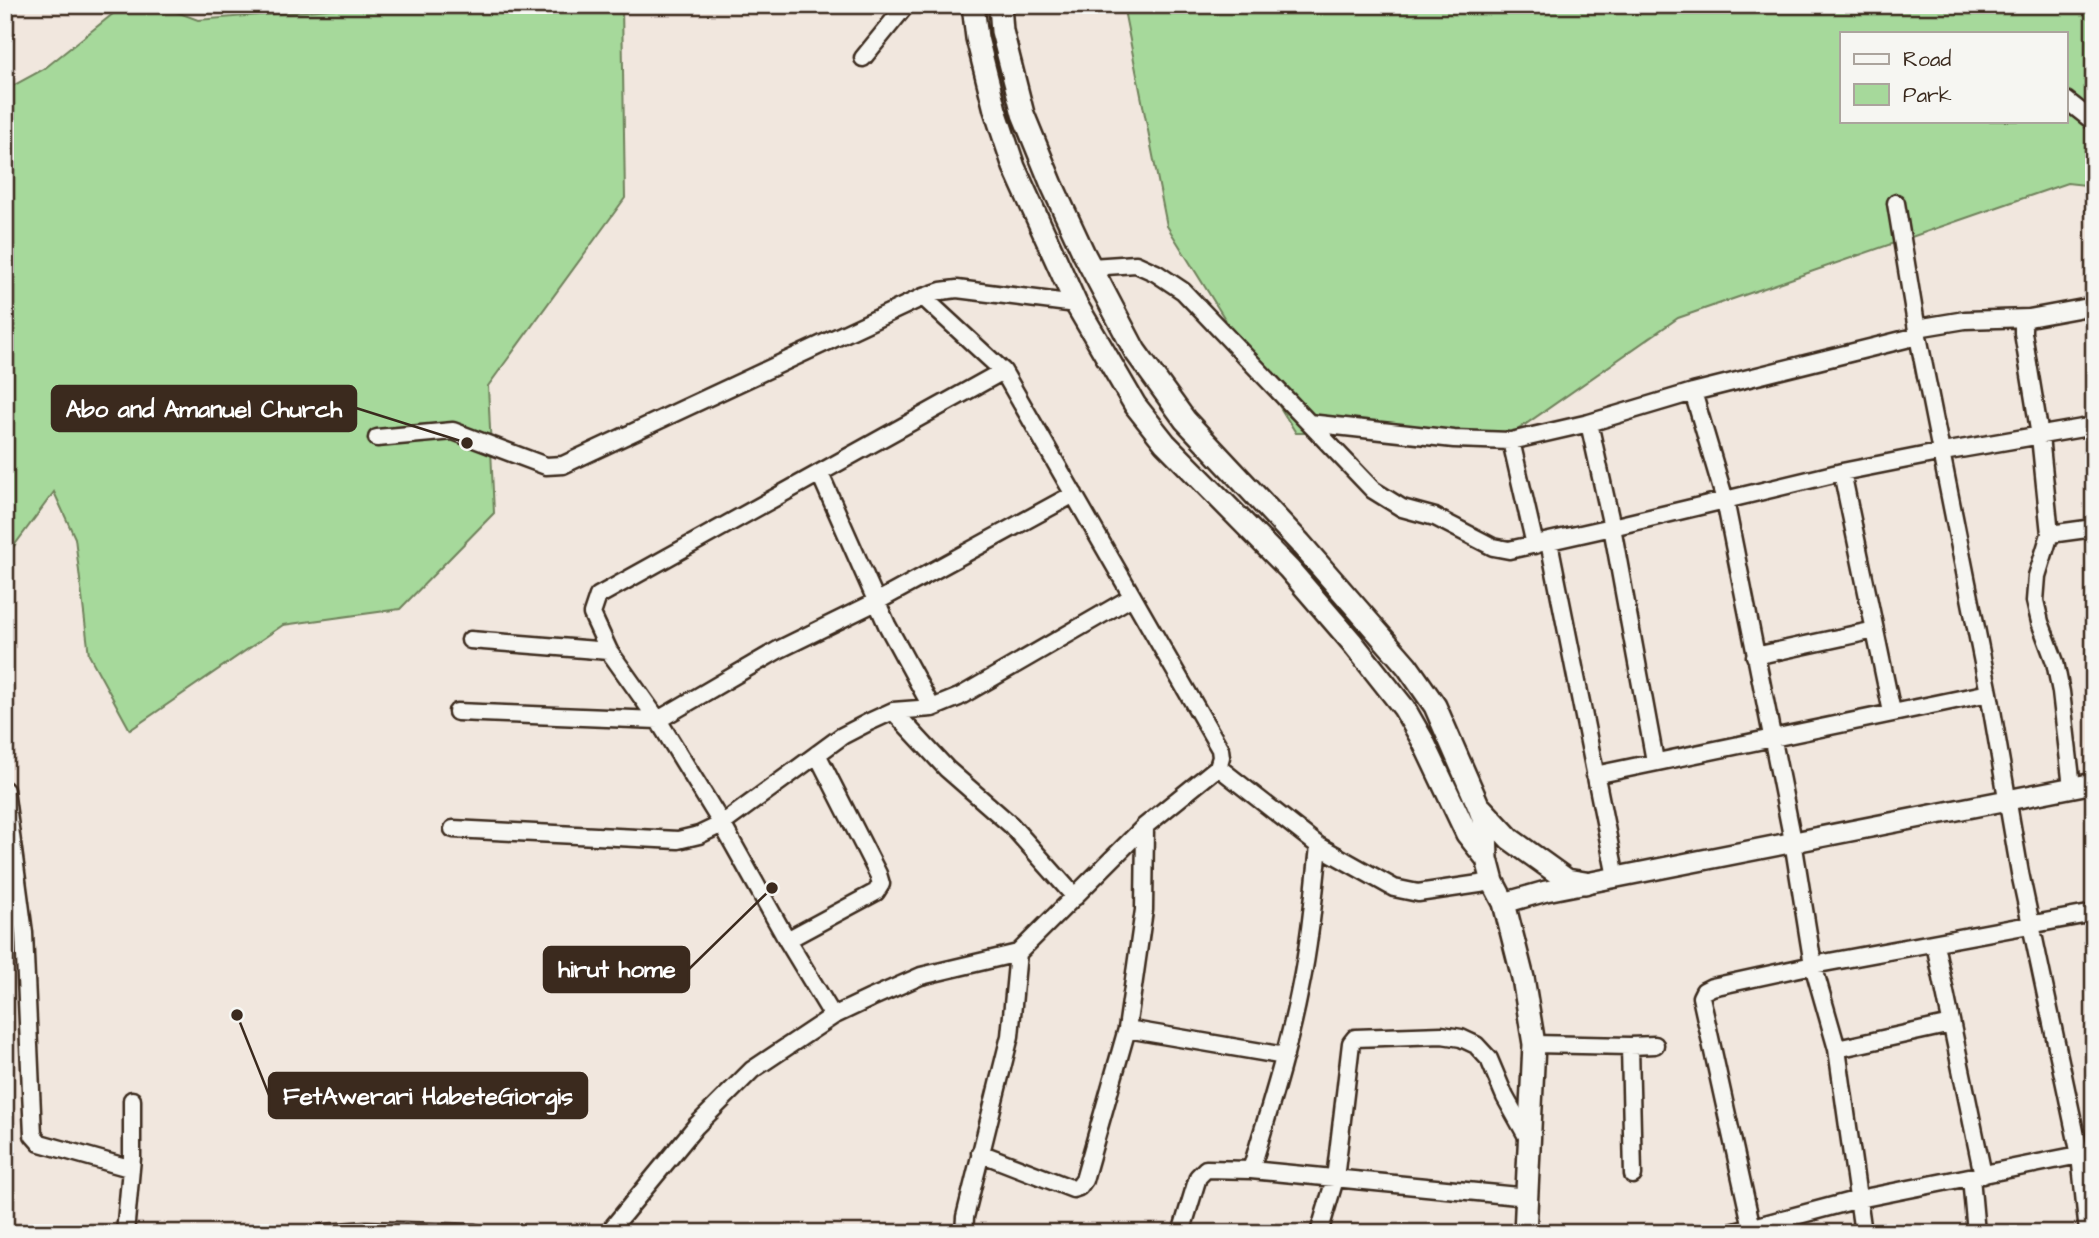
<svg xmlns="http://www.w3.org/2000/svg" width="2099" height="1238" viewBox="0 0 2099 1238" font-family="'Architects Daughter',sans-serif">
	<rect width="100%" height="100%" fill="#f1e7de"/>
	<filter id="ink" filterUnits="userSpaceOnUse"><feTurbulence type="fractalNoise" baseFrequency=".0143" numOctaves="2"/><feDisplacementMap in="SourceGraphic" scale="14" xChannelSelector="R" yChannelSelector="G"/><feConvolveMatrix kernelMatrix="1 2 1 2 8 2 1 2 1" color-interpolation-filters="sRGB"/></filter>
	<g filter="url(#ink)">
		<path fill="#a6d99b" stroke="#70825c" stroke-width="2" fill-rule="evenodd" d="M124 5H158L198 20 354 7 355 5H622L625 198 488 386 494 513 400 609 283 625 130 730 89 655 75 538 54 492 5 558V90L44 69Z
			M1123 5H2094V186L2067 183 1678 318 1513 433H1296L1167 226ZM1842 33H2066V121H1842Z"/>
		<g fill="none" stroke-linecap="round" stroke-linejoin="round">
			<g stroke="#3b2a1e" stroke-width="21">
				<path id="minor" d="M863 58 906 5
					M2066 100 2094 122
					M1896 203 1918 336
					M1091 267 1136 264 1156 273 1183 291 1373 490 1402 508 1435 517 1493 547 1509 550 1612 527 1589 423 1693 392
					M923 297 1003 371
					M1917 328 1965 320 2029 318
					M1309 423 1454 439 1511 441 1589 423
					M377 438 453 431 546 466 563 465 923 297 941 291 957 289 1076 304
					M1511 441 1535 545
					M1842 472 1892 712
					M2050 534 2094 528
					M1549 542 1616 877
					M470 640 609 651
					M1755 656 1875 630
					M932 708 959 697 1132 597
					M893 711 947 769 1011 825 1075 897
					M457 712 658 720 778 650 878 601 1074 494
					M1655 761 1612 527 1725 500 1693 392 1918 336 1989 693 2020 873 2080 1155 2088 1233
					M1218 767 1319 846 1394 888 1418 893 1493 882
					M1595 775 1989 693
					M2072 787 2061 692 2055 662 2040 622 2035 601 2037 576 2050 534 2040 436 2023 333V324L2029 318 2094 306
					M5 790 24 933 33 1135 40 1143 129 1168
					M453 829 678 840 699 835 722 824 842 736 869 722 893 711 932 708 887 625 820 474
					M787 940 876 892 881 884 878 874 817 754
					M1935 944 1983 1175
					M1127 1029 1285 1056
					M1534 1044 1630 1046 1633 1175
					M1630 1046 1655 1045
					M1837 1049 1951 1024
					M980 1153 1073 1189 1079 1187 1084 1180 1127 1029 1144 910 1145 826
					M1251 1170C1269 1110 1288 1051 1300 989 1310 942 1314 894 1319 846
					M1971 1177 1976 1233
					M125 1233 132 1158V1100
					M323 1233 366 1230 475 1233
					M608 1233 696 1126 752 1070 833 1016 871 998 921 976 1018 953 1145 826 1218 767 1221 757 1220 749 1003 371 598 596 592 614 609 651 658 720 722 824 787 940 833 1016
					M964 1233 965 1217 1010 1036 1018 953
					M1181 1233 1198 1177 1206 1169 1251 1170 1528 1197
					M1319 1233 1335 1179 1351 1043 1355 1038 1442 1035 1461 1038 1476 1045 1489 1059 1505 1097 1529 1140
					M1731 1233 1859 1199 2094 1152
					M1753 1233 1701 997 1704 991 1712 987 1813 965 2094 913
					M1863 1233 1837 1049 1813 965 1793 841 1725 500 1842 472 1943 452 2094 426"/>
			</g>
			<g stroke="#3b2a1e" stroke-width="24">
				<path id="tertiary" d="M1504 903 1546 891 2094 783"/>
			</g>
			<g stroke="#3b2a1e" stroke-width="26">
				<path id="secondary" d="M973 5 977 38 995 110 1014 167 1076 304 1135 405 1165 443 1289 569 1351 641 1404 708 1423 741 1467 834 1487 859
					M1000 5 1002 31 1023 114 1052 185 1084 254 1135 351 1185 420 1300 543 1407 666 1435 706 1479 807 1486 827 1487 859 1493 882 1504 903 1523 978 1534 1044 1525 1233
					M1481 808 1510 839 1567 880 1585 883"/>
			</g>
			<use href="#minor" stroke="#f6f6f2" stroke-width="16"/>
			<use href="#tertiary" stroke="#f6f6f2" stroke-width="19"/>
			<use href="#secondary" stroke="#f6f6f2" stroke-width="21"/>
		</g>
	</g>
	<path fill="none" stroke="#3b2a1e" stroke-width="2.5" d="M467 443L356 408M772 888L689 969M237 1015L269 1095"/>
	<g fill="#3b2a1e" stroke="#f6f6f2" stroke-width="2.5">
		<circle cx="467" cy="443" r="7"/>
		<circle cx="772" cy="888" r="7"/>
		<circle cx="237" cy="1015" r="7"/>
	</g>
	<g fill="#3b2a1e" stroke="#3b2a1e" stroke-width="2.5">
		<rect x="52" y="386" width="304" height="45" rx="7"/>
		<rect x="544" y="947" width="145" height="45" rx="7"/>
		<rect x="269" y="1073" width="318" height="45" rx="7"/>
	</g>
	<g font-size="24" text-anchor="middle" font-weight="bold" fill="#fff">
		<text x="204" y="417">Abo and Amanuel Church</text>
		<text x="617" y="977">hirut home</text>
		<text x="428" y="1104">FetAwerari HabeteGiorgis</text>
	</g>
	<rect width="2099" height="1238" fill="none" stroke="#f6f6f2" stroke-width="28"/>
	<rect x="14" y="14" width="2071" height="1210" fill="none" stroke="#3b2a1e" stroke-width="2.5" filter="url(#ink)"/>
	<rect x="1840" y="32" width="228" height="91" fill="#f6f6f2" stroke="#aba49d" stroke-width="2"/>
	<rect x="1854" y="54" width="35" height="10" fill="#f6f6f2" stroke="#aba49d" stroke-width="2"/>
	<text x="1903" y="66" font-size="21" fill="#3b2a1e">Road</text>
	<rect x="1854" y="84" width="35" height="21" fill="#a6d99b" stroke="#aba49d" stroke-width="2"/>
	<text x="1903" y="102" font-size="21" fill="#3b2a1e">Park</text>
</svg>
